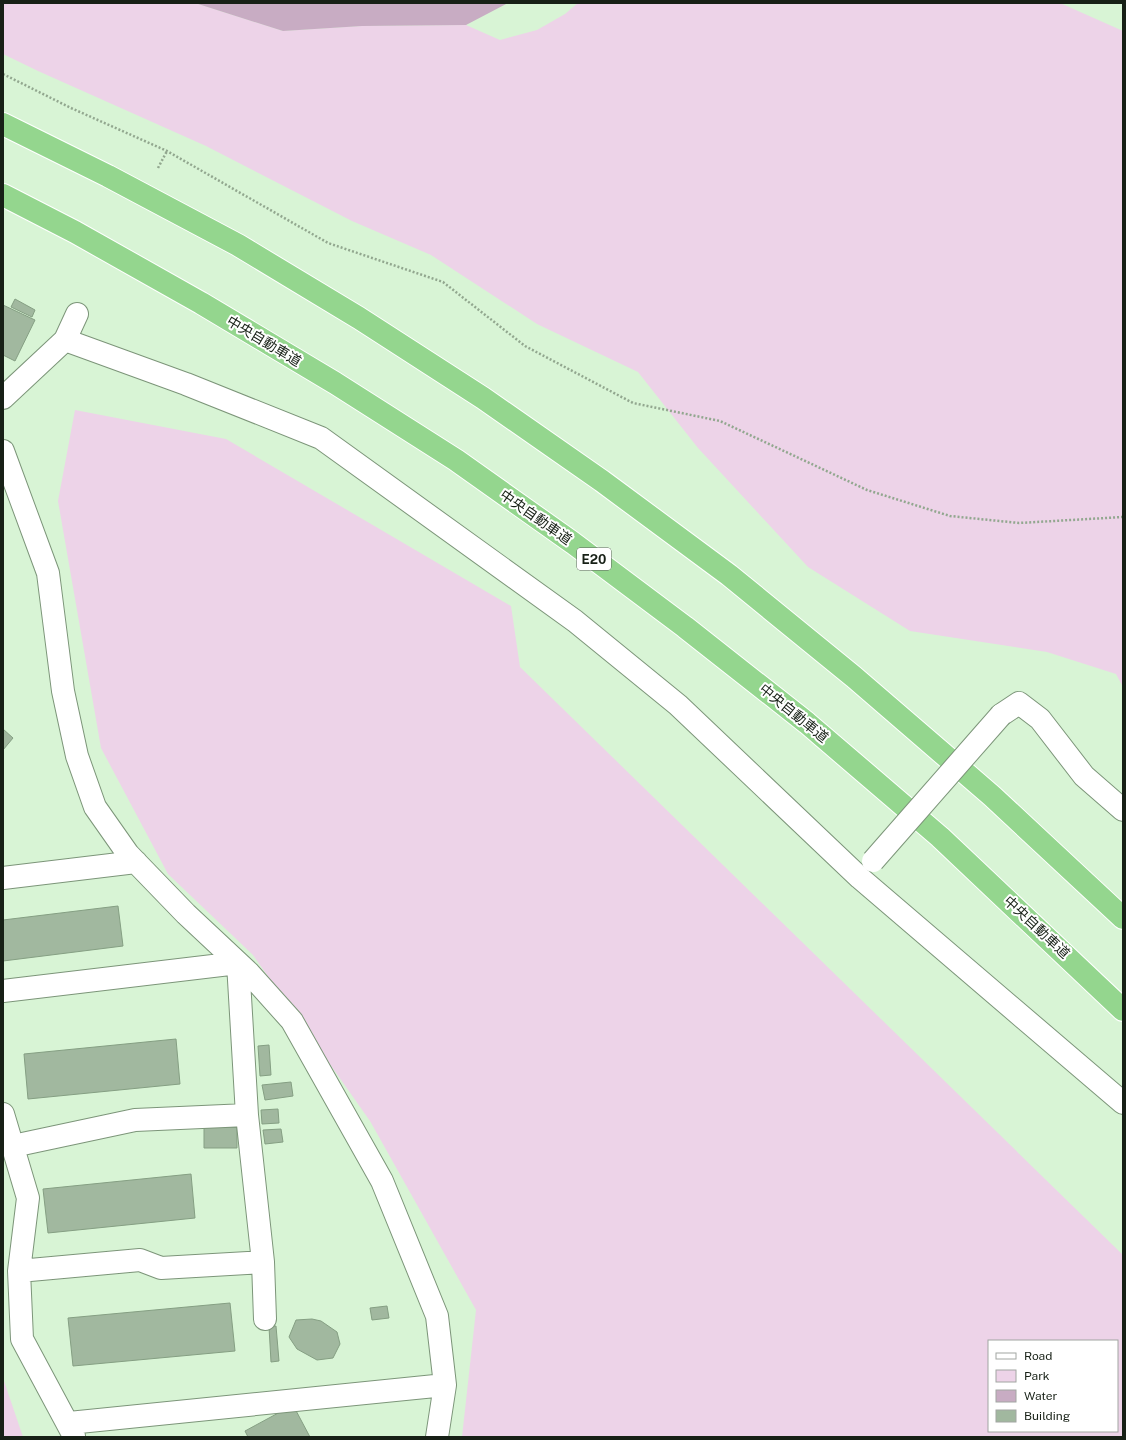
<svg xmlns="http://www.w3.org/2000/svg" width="1126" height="1440" viewBox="0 0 1126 1440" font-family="'Public Sans','Noto Sans JP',sans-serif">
	<rect width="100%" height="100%" fill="#d8f4d5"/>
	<path fill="#edd3e8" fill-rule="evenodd" d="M3 3H195L283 31 362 26 466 25 500 40 537 30 565 14 578 3H1060L1123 31V687L1116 674 1047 652 910 631 808 567 698 448 638 372 537 324 431 255 352 221 206 146 38 71 3 54Z
		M75 410 226 439 511 606 520 667 1123 1255V1437H462L476 1310 370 1121 253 955 168 874 101 748 58 501ZM989 1341H1117V1431H989Z
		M3 1378 23 1437H3Z"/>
	<path fill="#c8acc3" d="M195 3H508L466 25 362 26 283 31Z"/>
	<path fill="#a1b89f" stroke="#859f83" d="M15 299 35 310 32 317 11 307Z
		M3 305 35 320 15 361 3 355Z
		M3 729 13 738 3 750Z
		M118 906 123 946 3 961V920Z
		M176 1039 180 1084 28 1099 24 1054Z
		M269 1045 271 1075 260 1076 258 1046Z
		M291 1082 293 1096 265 1100 262 1085Z
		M278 1109 279 1123 262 1124 261 1110Z
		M204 1127H237V1148H204Z
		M281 1129 283 1142 265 1144 263 1130Z
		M191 1174 195 1218 48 1233 43 1189Z
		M230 1303 235 1351 73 1366 68 1318Z
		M387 1306 389 1318 372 1320 370 1308Z
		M312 1319 321 1321 337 1332 340 1344 333 1358 317 1360 297 1349 289 1337 296 1320Z
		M276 1326 279 1361 271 1362 269 1327Z
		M293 1405 310 1437H248L245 1431Z"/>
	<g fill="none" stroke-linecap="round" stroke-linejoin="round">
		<g stroke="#7c9579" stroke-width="24">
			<path id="minor" d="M65 340 186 384 321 438 575 621 678 705 860 878 1123 1103
				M3 398 65 340 77 314
				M3 451 48 573 63 691 77 756 95 807 128 854 186 914 249 973 292 1021 382 1181 437 1316 445 1385 437 1437
				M1001 715 1019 703 1040 719 1084 776 1123 810
				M3 878 136 862
				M3 991 238 963 247 1115 263 1262 265 1319
				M3 1114 28 1198 19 1271 22 1339 74 1436
				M13 1146 135 1120 247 1115
				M19 1271 140 1260 161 1268 263 1262
				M69 1423 445 1385"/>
		</g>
		<g stroke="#fff" stroke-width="24">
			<path id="highway" d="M3 124 108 176 238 245 359 318 483 398 602 481 729 575 854 677 992 796 1123 918
				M3 195 75 232 201 303 335 383 456 460 573 543 685 627 807 723 940 837 1123 1010"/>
		</g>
		<path stroke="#92a78f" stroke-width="2.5" stroke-dasharray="2 2" stroke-linecap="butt" d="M3 74 71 108 167 151 328 243 443 282 525 346 633 403 720 421 867 490 950 516 1019 523 1123 517
			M158 168 167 151"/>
		<use href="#minor" stroke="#fff" stroke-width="22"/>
		<use href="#highway" stroke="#94d68e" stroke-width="22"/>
		<g stroke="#7c9579" stroke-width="24" stroke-linecap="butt">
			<path id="minor-bridge" d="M873 861 1001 715"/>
		</g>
		<use href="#minor-bridge" stroke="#fff" stroke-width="22"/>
	</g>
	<g text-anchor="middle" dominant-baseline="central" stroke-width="4" stroke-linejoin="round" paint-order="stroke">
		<rect fill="#fff" stroke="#5d635c" stroke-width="1" x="577" y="548" width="34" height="22" rx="3"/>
		<g font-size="13" font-weight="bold" fill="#172016">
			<text x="594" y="559">E20</text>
		</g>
		<g font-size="14" fill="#172016" stroke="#fff">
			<text transform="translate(264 341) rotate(31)">中央自動車道</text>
			<text transform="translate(536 517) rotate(35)">中央自動車道</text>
			<text transform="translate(794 713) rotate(39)">中央自動車道</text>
			<text transform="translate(1037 927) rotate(43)">中央自動車道</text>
		</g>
	</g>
	<rect width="1126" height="1440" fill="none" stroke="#172016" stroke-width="8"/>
	<rect x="988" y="1340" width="130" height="92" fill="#ffffff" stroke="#a2a6a2"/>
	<rect x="996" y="1353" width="20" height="6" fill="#ffffff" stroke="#a2a6a2"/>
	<text x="1024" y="1360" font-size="12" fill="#172016">Road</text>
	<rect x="996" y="1370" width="20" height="12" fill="#edd3e8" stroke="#a2a6a2"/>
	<text x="1024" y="1380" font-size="12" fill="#172016">Park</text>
	<rect x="996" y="1390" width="20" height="12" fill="#c8acc3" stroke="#a2a6a2"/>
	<text x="1024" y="1400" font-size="12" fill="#172016">Water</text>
	<rect x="996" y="1410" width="20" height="12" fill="#a1b89f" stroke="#a2a6a2"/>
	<text x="1024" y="1420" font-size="12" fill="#172016">Building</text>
</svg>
